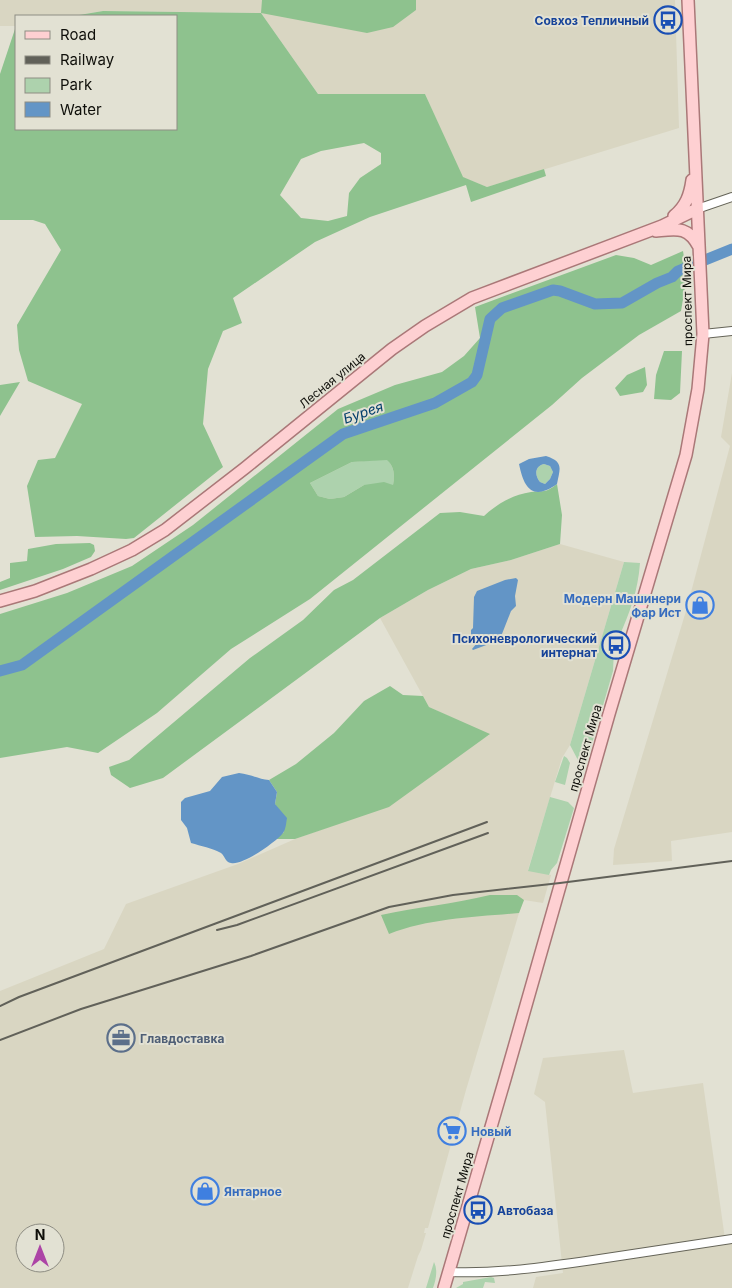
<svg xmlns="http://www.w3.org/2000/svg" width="732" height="1288" viewBox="0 0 732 1288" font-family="Inter,sans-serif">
	<rect width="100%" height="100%" fill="#e2e1d3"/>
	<path fill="#d9d6c2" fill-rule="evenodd" d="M0 0H675L679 128 487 187 462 177 425 94H318L261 13 103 11 73 16H16V26H0Z
		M732 373V832L671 841 672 861 613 865 614 849 686 611 730 446 721 437Z
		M560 544 624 562 570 745 562 758 528 870 551 875 543 903 524 900 519 913 466 1090 428 1228H425L424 1233H426L421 1250 418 1256 408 1288H0V991L104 949 126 904 238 864 295 839 337 824 489 735 429 707 380 618 428 590 471 569 511 560ZM25 1233H55V1263H25Z
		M624 1050 633 1093 703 1083 725 1239 732 1238V1288H533L536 1277 563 1273 545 1102 534 1094 543 1058Z"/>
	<path fill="#add2ad" d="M387 459C394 467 395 475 393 485H364L344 497 330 499 318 496 310 483 352 462Z
		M544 464 550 466 553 472 550 479 545 484 540 482C534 475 535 466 544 464Z
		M624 562 640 563C638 591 630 612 619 637L613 639 612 646 614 649 613 671 579 788 576 785 580 764 570 745Z
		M564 756 567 758 570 763 565 785 555 782Z
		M550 797 568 802 574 808 557 863 551 870 549 875 528 871Z
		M434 1262C438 1270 436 1280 433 1288H426Z
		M491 1277 494 1278 495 1283 485 1282 483 1288H456L463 1284V1282Z"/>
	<path fill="#8ec28e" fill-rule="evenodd" d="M262 0H416V10L393 27 367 33 261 13 318 94H425L463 177 487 187 544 169 546 176 471 202 466 185 370 217 315 242 233 298 242 323 223 331 208 369 203 424 223 467 134 538 126 539 77 536 35 537 27 486 38 460 55 458 82 404 28 381 19 350 17 325 61 250 45 224 33 220H0V74L16 26V129H176V16H73L103 11 261 13ZM364 143 381 153V164L360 178 349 193 347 216 328 221 301 218 280 195 301 159 321 151Z
		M683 251 687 276 681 311 639 335 582 378 552 405 310 599 231 649 157 713 98 753 67 747 0 758V614L67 593 132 566 193 525 338 409 395 385 442 372 464 356 480 338 475 307 616 255 634 258 651 265ZM387 460C394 466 395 475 393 485L384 482 364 485 344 497 330 499 318 496 310 483 352 462Z
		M664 351H682L680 393 671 400 654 399 656 375Z
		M645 367 647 385 643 392 620 396 615 388 627 375Z
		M20 382 0 416V385Z
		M557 484 562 515 560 544 511 560 471 569 428 590 380 618 163 778 130 788 111 775 109 767 129 760 250 658 303 620 334 590 353 580 440 513 460 512 484 516C497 504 512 495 531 492 544 490 544 494 557 484Z
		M90 543 94 545 95 551 91 557 63 569 0 590V582L10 578V563L27 561 28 549 56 544Z
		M390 686 403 695 423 696 429 707 490 734 389 807 295 839H275L284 832 275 804 277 792 269 780 296 764 334 733 364 701Z
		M490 895H517L524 900 519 913C476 917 430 918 389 934L381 915C417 907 454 904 490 895Z"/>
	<path fill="#6395c6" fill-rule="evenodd" d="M546 456C564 462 560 468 557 484 533 501 524 489 519 464L529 459ZM544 464 550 466 553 472 550 479 545 484 540 482C534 475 535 466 544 464Z
		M516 578 518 580 515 596 516 606 511 611 500 639 497 641 473 650 472 649 477 643 471 639V630L473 628 474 597 477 591 505 580Z
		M239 773C250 774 258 779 269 780L277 792 275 804 287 818C286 823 286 829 283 833 276 842 242 866 231 863 225 862 225 856 221 853 212 848 201 846 191 843L187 828 181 820V802L185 798 210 791 222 777Z"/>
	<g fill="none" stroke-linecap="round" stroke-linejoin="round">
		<path stroke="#6395c6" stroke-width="11" d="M0 671 22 665 343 434 435 403 472 382 477 375 490 319 502 308 553 290 560 291 595 304 622 303 657 283 672 277 678 271 732 249"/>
		<g stroke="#656458" stroke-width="10">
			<path id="minor" d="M697 209 732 197
				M703 334 732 331
				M449 1272C497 1274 545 1267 593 1260 639 1253 686 1246 732 1239"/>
		</g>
		<g stroke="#aa7878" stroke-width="14">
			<path id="primary" d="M674 216C686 206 690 195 692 180
				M656 231C677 229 688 226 699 247
				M0 601 35 591 91 569 132 550 165 530 245 468 392 349 425 326 472 298 662 226 697 209
				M444 1288 505 1079 609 714 686 455 698 389 703 334 688 0"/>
		</g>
		<use href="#minor" stroke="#fff" stroke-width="8"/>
		<use href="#primary" stroke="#fed0d2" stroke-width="11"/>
		<path stroke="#616159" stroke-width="2" d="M217 930 237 925 488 833
			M0 1006 19 997 487 822
			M0 1040 81 1009 251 956 389 907 453 895 560 883 732 861"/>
	</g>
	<defs>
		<g id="bus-ring" transform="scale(1.4375)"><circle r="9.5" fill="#e2e1d3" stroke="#1a4fb4" stroke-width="1.5"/><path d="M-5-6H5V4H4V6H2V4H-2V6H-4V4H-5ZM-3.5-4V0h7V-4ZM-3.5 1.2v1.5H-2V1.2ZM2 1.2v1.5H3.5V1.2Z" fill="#1a4fb4"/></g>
		<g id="shop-ring" transform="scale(1.4375)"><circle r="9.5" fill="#e2e1d3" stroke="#3f7fe0" stroke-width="1.5"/><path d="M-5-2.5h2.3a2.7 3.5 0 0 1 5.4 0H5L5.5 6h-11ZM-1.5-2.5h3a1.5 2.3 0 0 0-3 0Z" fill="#3f7fe0"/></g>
		<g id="office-ring" transform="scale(1.4375)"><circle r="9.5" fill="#e2e1d3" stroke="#5c6f8a" stroke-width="1.5"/><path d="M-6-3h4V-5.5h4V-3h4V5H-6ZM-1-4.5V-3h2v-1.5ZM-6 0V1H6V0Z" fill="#5c6f8a"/></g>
		<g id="supermarket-ring" transform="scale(1.4375)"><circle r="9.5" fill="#e2e1d3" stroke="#3f7fe0" stroke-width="1.5"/><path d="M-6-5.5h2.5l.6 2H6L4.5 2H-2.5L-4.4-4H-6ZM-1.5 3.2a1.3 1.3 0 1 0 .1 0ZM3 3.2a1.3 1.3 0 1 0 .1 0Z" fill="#3f7fe0"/></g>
	</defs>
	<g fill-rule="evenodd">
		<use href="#bus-ring" x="668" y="20"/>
		<use href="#shop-ring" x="700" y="605"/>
		<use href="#bus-ring" x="616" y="645"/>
		<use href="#office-ring" x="121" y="1038"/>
		<use href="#supermarket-ring" x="452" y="1131"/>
		<use href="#shop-ring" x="205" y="1191"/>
		<use href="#bus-ring" x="478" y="1210"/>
	</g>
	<g text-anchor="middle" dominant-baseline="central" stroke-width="4" stroke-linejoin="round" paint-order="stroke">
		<g font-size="12" font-weight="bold" fill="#164399" stroke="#e2e1d3" text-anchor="end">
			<text x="649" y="20">Совхоз Тепличный</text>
			<text x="597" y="638">Психоневрологический<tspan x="597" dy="14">интернат</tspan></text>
			<text x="497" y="1210" text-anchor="start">Автобаза</text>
		</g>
		<g font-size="12" fill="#0f0f0a" stroke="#e2e1d3">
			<text transform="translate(687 301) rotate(-91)">проспект Мира</text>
			<text transform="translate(332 380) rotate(-39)">Лесная улица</text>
			<text transform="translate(585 748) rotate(-74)">проспект Мира</text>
			<text transform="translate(457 1195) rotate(-74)">проспект Мира</text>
		</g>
		<g font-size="12" font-weight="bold" fill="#366cbe" stroke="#e2e1d3" text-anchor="start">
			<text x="681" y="598" text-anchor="end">Модерн Машинери<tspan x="681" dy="14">Фар Ист</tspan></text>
			<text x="471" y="1131">Новый</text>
			<text x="224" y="1191">Янтарное</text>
		</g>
		<g font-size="12" font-weight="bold" fill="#4e5e75" stroke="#e2e1d3" text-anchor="start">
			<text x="140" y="1038">Главдоставка</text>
		</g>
		<g font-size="14" font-style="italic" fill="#003d6a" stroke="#e2e1d3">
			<text transform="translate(363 412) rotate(-19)">Бурея</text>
		</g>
	</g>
	<rect x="15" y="15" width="162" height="115" fill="#e2e1d3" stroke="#8e8d83"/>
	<rect x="25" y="31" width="25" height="8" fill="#fed0d2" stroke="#8e8d83"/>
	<text x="60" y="40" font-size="15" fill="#0f0f0a">Road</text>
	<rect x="25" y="56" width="25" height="8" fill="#616159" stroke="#8e8d83"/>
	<text x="60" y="65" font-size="15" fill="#0f0f0a">Railway</text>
	<rect x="25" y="78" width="25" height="15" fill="#add2ad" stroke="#8e8d83"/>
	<text x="60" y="90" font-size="15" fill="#0f0f0a">Park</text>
	<rect x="25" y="102" width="25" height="15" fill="#6395c6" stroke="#8e8d83"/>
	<text x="60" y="115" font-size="15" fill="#0f0f0a">Water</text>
	<g transform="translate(40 1248)"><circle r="24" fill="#e2e1d3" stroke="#8e8d83"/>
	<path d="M0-4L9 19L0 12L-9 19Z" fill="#ac44a6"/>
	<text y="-8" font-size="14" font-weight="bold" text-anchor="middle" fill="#0f0f0a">N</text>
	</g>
</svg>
